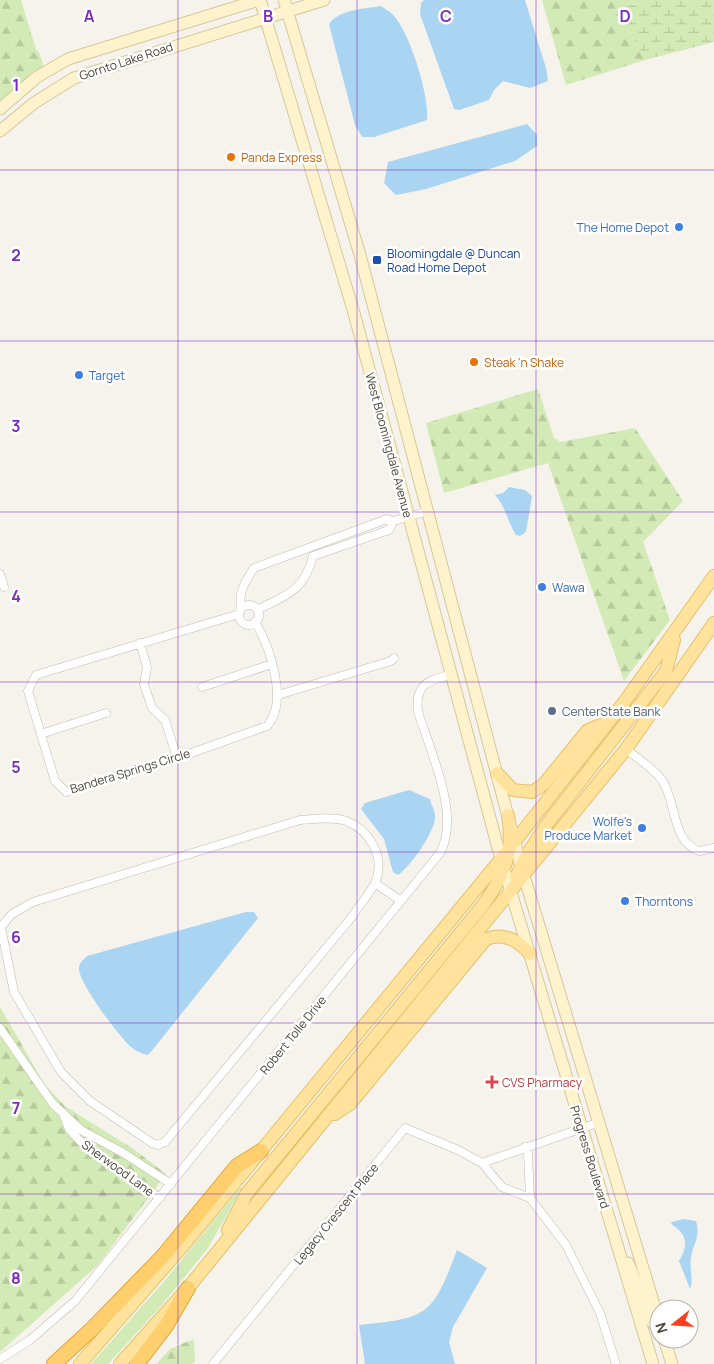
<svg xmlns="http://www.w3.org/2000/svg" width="714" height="1364" viewBox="0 0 714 1364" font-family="Manrope,sans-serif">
	<defs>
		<pattern id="forest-firs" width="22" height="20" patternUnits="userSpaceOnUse" patternTransform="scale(1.25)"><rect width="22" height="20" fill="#d2eab5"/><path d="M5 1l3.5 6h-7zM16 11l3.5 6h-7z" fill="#b6ca9c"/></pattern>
		<pattern id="wetland-marsh" width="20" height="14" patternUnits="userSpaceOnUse" patternTransform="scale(1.25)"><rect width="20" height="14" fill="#d2eab5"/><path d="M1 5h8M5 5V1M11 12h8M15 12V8" fill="none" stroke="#b6ca9c"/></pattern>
	</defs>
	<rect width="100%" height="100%" fill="#f6f3ec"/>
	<path fill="#d2eab5" d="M240 1188H242L208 1248 162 1305 108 1364H91L167 1278Z"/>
	<path fill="url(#forest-firs)" d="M0 0H21L36 49 39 52 44 67 0 102Z
		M542 0H647L612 11 628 30 645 60 566 85Z
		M538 389 554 438 561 442 635 428 683 501 643 542 670 620 624 681 548 463 444 493 426 423Z
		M0 1007 45 1085 65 1106 135 1150 166 1174 98 1265 0 1352Z
		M194 1339 195 1361 192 1364H156L170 1349Z"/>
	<path fill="url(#wetland-marsh)" d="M647 0H714V42L645 60 628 30 612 11Z"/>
	<path fill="#a9d4f2" d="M424 0H525L546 68 548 81 530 88 503 81 494 90 489 100 459 110 454 109 420 14 421 3Z
		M381 6C385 9 391 12 394 16 410 33 430 98 427 120L374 137H362L355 125 329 24C340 9 364 9 381 6Z
		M527 124 537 135V146L515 161 426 189 396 195 384 183 388 162Z
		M509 487 525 490 532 496 526 532 520 536 516 535C507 521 506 507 495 495L503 493Z
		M409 790 430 799C431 805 436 812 435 818 434 833 410 867 398 875L393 872 384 839 361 809 365 803Z
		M246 912H254L258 918 150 1053 147 1055C141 1053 135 1051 130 1046 118 1035 79 983 79 969 79 963 83 960 87 956Z
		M683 1219 696 1221C701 1237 693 1244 691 1257 689 1267 694 1281 690 1289L679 1261C689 1244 687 1234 671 1224L672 1222Z
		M457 1250 487 1268 453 1327 449 1342 455 1364H365L359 1325C429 1318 432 1316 457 1250Z"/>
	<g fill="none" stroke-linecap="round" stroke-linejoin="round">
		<g stroke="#c2bbae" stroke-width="9">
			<path id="street" d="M0 574 4 587
				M239 615a10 10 0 1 1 20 0a10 10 0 1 1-20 0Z
				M241 608C238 592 245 582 254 568L387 519 394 521 428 511
				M257 610C286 595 304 592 313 556L389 530 394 521
				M239 614 36 675 28 691 55 781 66 792 177 758 267 726C289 702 270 647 255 622
				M140 643 147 667 144 684 152 708 165 720 177 758
				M202 687 272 664
				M278 695 391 661 394 658
				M41 734 106 713
				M626 749C638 759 653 768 662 780 677 802 671 841 699 851L714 848
				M300 820C313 819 334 816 346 821 370 830 386 858 375 883 369 895 358 907 351 918L165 1142 158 1145 152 1143 90 1101 61 1072 14 992 1 927 12 914 33 902Z
				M375 883 401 901
				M0 1028 53 1104 81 1130 125 1154 171 1184
				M63 1113 69 1129 81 1142 160 1198
				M525 1147 528 1153 530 1198
				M482 1163 600 1122
				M0 1359 30 1340 75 1301 440 853C461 816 430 750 418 712 415 685 426 681 450 675
				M213 1364 405 1128 458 1150 482 1163 502 1187 530 1198 566 1245 600 1313 616 1364"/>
		</g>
		<g stroke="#d6c79b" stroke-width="13">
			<path id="secondary" d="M260 0 354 313 501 859 653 1364
				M284 0 360 255 521 866 659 1321
				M0 109 37 77 68 59 259 0
				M0 131 34 103 74 78 324 0
				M628 1263C638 1282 644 1319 659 1329
				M664 1339 672 1364"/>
		</g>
		<g stroke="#e6c16a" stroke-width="14">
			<path id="primary" d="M497 773 513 790 532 792 544 784 587 731 607 722
				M516 877 528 853 547 824 666 671 674 640
				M335 1114 350 1104 486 939C504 932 518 940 530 954
				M228 1230 247 1193 484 904C505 873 514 853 508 815
				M80 1364 182 1247 501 859 625 701 714 576
				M120 1364 188 1288 626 749 714 623"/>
		</g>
		<g stroke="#e0a43c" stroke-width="16">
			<path id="highway" d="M54 1364 91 1330 163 1256 237 1166 261 1151
				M137 1364 166 1326 188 1288"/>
		</g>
		<use href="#street" stroke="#fff" stroke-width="8"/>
		<use href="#secondary" stroke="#fff3cd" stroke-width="11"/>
		<use href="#primary" stroke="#ffe39c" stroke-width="12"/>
		<use href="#highway" stroke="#ffcf6e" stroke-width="14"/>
	</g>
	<path fill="none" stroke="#7b2cbf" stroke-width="1" stroke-opacity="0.55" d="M178 0V1364M357 0V1364M536 0V1364M0 170H714M0 341H714M0 512H714M0 682H714M0 852H714M0 1023H714M0 1194H714"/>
	<g fill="#e8710a" stroke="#fff" stroke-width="2">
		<circle cx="231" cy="157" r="5"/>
		<circle cx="474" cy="362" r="5"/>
	</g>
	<g fill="#3f7fe0" stroke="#fff" stroke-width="2">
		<circle cx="679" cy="227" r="5"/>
		<circle cx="79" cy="375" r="5"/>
		<circle cx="542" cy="587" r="5"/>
		<circle cx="642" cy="828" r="5"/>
		<circle cx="625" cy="901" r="5"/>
	</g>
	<rect fill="#1a4fb4" stroke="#fff" stroke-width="2" x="372" y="255" width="10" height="10" rx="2.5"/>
	<circle fill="#5c6f8a" stroke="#fff" stroke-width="2" cx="552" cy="711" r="5"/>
	<path fill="#e0444e" stroke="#fff" stroke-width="2" d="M489.5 1074.5h5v5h5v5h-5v5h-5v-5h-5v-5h5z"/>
	<g text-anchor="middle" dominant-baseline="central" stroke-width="5" stroke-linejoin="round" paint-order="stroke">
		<g font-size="12" fill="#4b4439" stroke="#fff">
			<text transform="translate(126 61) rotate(-18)">Gornto Lake Road</text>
			<text transform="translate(389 445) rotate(75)">West Bloomingdale Avenue</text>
			<text transform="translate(130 771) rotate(-17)">Bandera Springs Circle</text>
			<text transform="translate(293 1035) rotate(-51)">Robert Tolle Drive</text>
			<text transform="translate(590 1157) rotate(73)">Progress Boulevard</text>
			<text transform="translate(118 1168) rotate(36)">Sherwood Lane</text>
			<text transform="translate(336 1214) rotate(-51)">Legacy Crescent Place</text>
		</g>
		<g font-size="12" fill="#c56008" stroke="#fff" text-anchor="start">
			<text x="241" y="157">Panda Express</text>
			<text x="484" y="362">Steak 'n Shake</text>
		</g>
		<g font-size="12" fill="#366cbe" stroke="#fff" text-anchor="start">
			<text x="669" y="227" text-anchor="end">The Home Depot</text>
			<text x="89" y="375">Target</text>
			<text x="552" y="587">Wawa</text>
			<text x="632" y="821" text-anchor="end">Wolfe's<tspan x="632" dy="14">Produce Market</tspan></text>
			<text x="635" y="901">Thorntons</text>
		</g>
		<g font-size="12" fill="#164399" stroke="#fff" text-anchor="start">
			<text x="387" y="253">Bloomingdale @ Duncan<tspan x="387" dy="14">Road Home Depot</tspan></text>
		</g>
		<g font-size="12" fill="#4e5e75" stroke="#fff" text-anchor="start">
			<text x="562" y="711">CenterState Bank</text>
		</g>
		<g font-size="12" fill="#be3a42" stroke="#fff" text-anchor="start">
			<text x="502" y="1082">CVS Pharmacy</text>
		</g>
	</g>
	<g font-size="16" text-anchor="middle" font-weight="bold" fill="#7b2cbf" stroke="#fff" stroke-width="5" stroke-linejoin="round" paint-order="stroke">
		<text x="89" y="22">A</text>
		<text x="268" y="22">B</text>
		<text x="446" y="22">C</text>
		<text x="625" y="22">D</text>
		<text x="16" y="91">1</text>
		<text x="16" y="261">2</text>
		<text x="16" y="432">3</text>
		<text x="16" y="602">4</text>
		<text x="16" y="773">5</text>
		<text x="16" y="943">6</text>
		<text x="16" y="1114">7</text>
		<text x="16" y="1284">8</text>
	</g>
	<g transform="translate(674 1324) rotate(253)"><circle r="24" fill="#ffffff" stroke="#b7b4b0"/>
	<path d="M0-4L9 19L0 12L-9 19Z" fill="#fc3f1d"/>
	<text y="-8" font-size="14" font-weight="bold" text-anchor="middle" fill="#4b4439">N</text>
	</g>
</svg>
